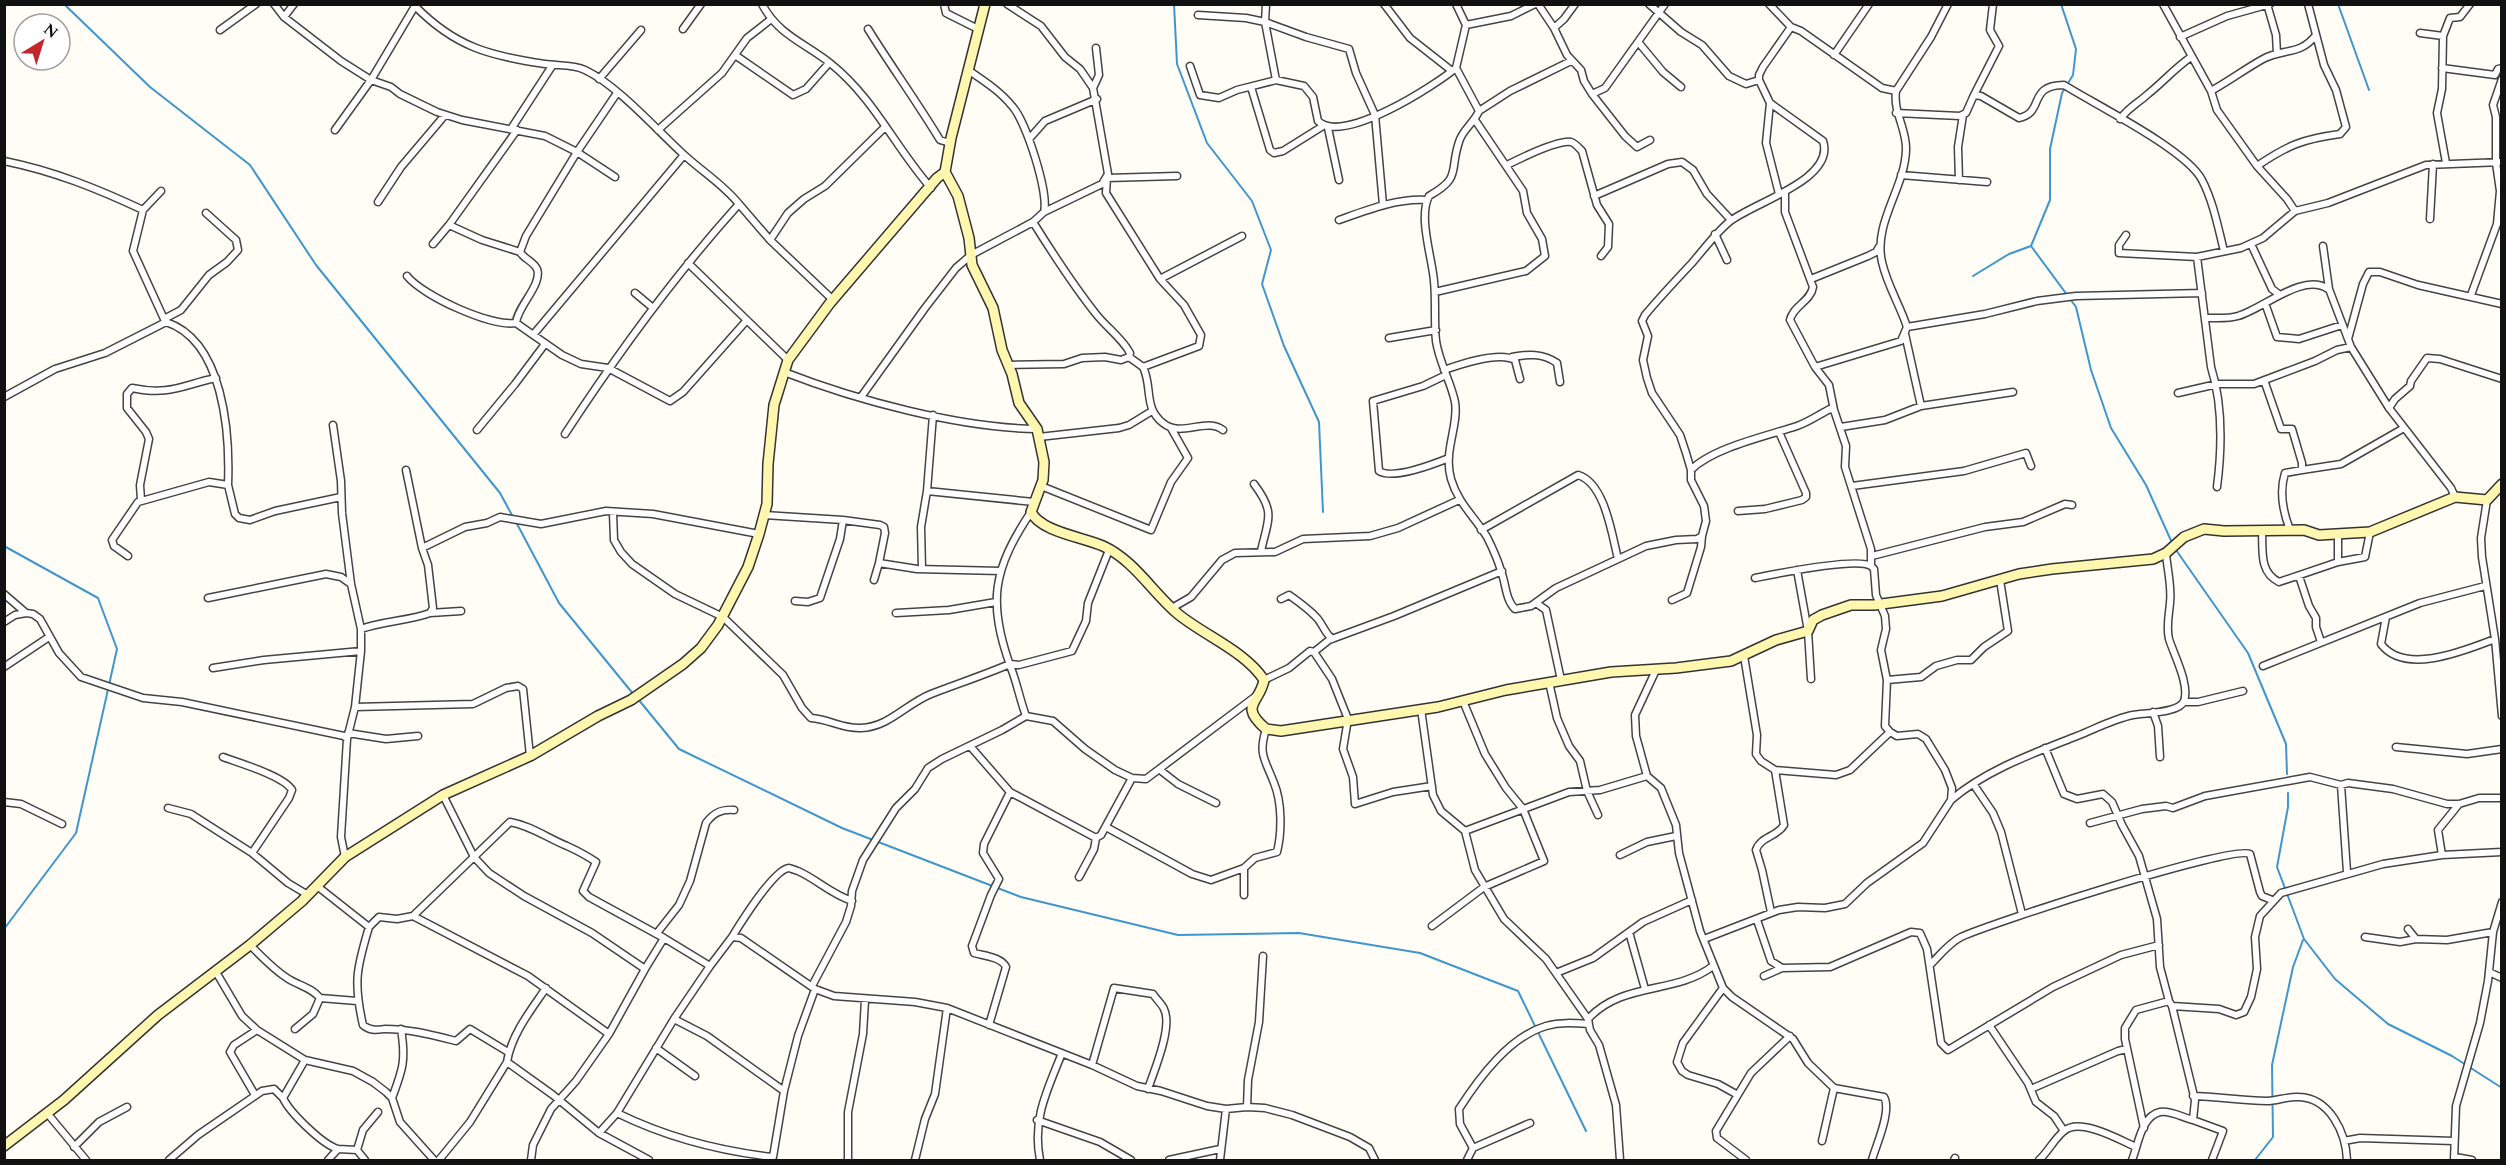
<svg xmlns="http://www.w3.org/2000/svg" width="2506" height="1165" viewBox="0 0 2506 1165" font-family="Spectral,serif">
	<rect width="100%" height="100%" fill="#fffdf5"/>
	<g fill="none" stroke-linecap="round" stroke-linejoin="round">
		<path stroke="#3f96cf" stroke-width="2" d="M64 4 150 87 250 165 316 265 500 493 513 517
			M1174 4 1177 64 1207 143 1252 201 1271 250 1262 284 1284 346 1319 422 1323 512
			M2338 4 2369 90
			M2031 246 2076 307 2091 370 2111 428 2146 485 2173 545
			M1973 276 2009 254 2031 246 2050 200V149L2062 93 2073 75 2076 49 2061 4
			M516 522 559 603 634 695
			M4 546 98 598 117 649 76 833 4 929
			M2176 550 2248 653 2286 744 2287 774
			M638 699 679 749 842 828 1021 897 1178 935 1299 933 1420 953 1518 991 1586 1131
			M2288 793V807L2277 867 2304 939 2335 979 2388 1024 2452 1056 2502 1088
			M2255 1160 2273 1137 2272 1065 2293 967 2303 940"/>
		<g stroke="#444" stroke-width="9">
			<path id="street" d="M274 4 284 17 294 4
				M416 4 415 6C455 47 490 56 545 64 557 66 573 64 585 70 617 85 655 128 682 153 701 171 722 183 739 204
				M762 4C778 35 805 43 830 63 875 99 894 146 931 188
				M944 4 946 13 978 29
				M1007 4 1041 26 1065 57 1080 69 1093 88
				M1266 4 1265 22 1276 80
				M1384 4 1410 38 1452 71
				M1456 4 1466 25 1456 68 1479 111C1474 123 1462 130 1459 142 1449 172 1462 177 1429 196 1418 217 1432 257 1434 281 1436 301 1434 322 1436 341 1439 362 1451 382 1455 402 1459 426 1443 451 1451 479 1458 503 1474 516 1487 537 1492 547 1498 560 1501 571 1506 583 1505 599 1515 609L1531 606 1556 588 1646 546 1676 540 1697 539 1702 536 1706 521 1704 506 1691 480V470L1686 453 1680 435 1652 393 1647 378 1643 360 1648 336 1642 321 1645 315C1660 297 1676 280 1692 263 1704 249 1715 234 1729 222 1752 203 1836 180 1823 141L1770 103 1759 80V75L1763 67 1791 27
				M1538 4 1554 28 1567 55 1581 70 1584 81 1592 94 1625 136 1637 147 1650 140
				M1649 4 1681 32 1702 45 1729 76 1746 84 1759 80
				M1769 4 1791 27 1801 31 1882 88 1896 91
				M2163 4 2211 91 2217 110 2257 166 2287 199 2295 211
				M2267 4 2276 35 2277 54
				M1198 15 1246 18 1265 22 1306 37 1349 49 1356 73 1375 115 1383 205
				M284 17 341 61 371 80 391 87 400 94 437 112 462 120 545 136 577 152 617 93
				M1466 25 1511 16 1535 4
				M1554 28 1564 19 1575 4
				M683 29 701 4
				M868 29C891 66 917 102 940 140L950 143
				M220 30 256 4
				M2420 33 2443 36 2450 18 2460 17 2470 4
				M2443 36 2442 89 2437 113 2446 163
				M2180 37 2227 16 2270 4
				M1639 43 1663 72 1681 87
				M735 55 793 95 806 89 829 63
				M1834 55 1869 4
				M1190 66 1200 95 1219 98 1237 90 1276 80 1304 86 1313 97 1318 121C1343 145 1434 86 1456 68
				M2442 68 2495 75 2498 69 2502 68
				M968 70C984 81 1000 91 1012 106 1026 121 1049 193 1044 212
				M599 79 641 30
				M1251 87 1270 150 1274 153 1283 151 1323 126
				M2211 91C2229 81 2245 69 2263 59 2283 48 2300 56 2316 35
				M1592 94 1605 88 1665 4
				M1974 95 1999 46 1990 30 1993 4
				M1770 103 1766 143 1779 194
				M1479 111 1510 91 1571 61
				M1896 113 1960 116 1966 113 1974 95 1981 96 2019 118C2045 113 2027 85 2064 85 2096 105 2187 150 2202 180 2213 201 2218 227 2224 251
				M2120 119C2131 105 2136 105 2148 94 2163 82 2175 68 2191 57
				M1328 128 1339 180
				M511 129 552 66
				M335 130 371 80 415 6
				M517 130 449 225 482 240 520 252
				M658 130 722 73 747 38 770 20
				M1029 139 1045 121 1097 99
				M4 161C54 171 98 189 143 210
				M1507 165C1519 159 1558 140 1571 142 1575 143 1579 148 1582 151L1597 205 1609 224 1608 247 1601 256
				M2257 166C2288 145 2303 139 2340 134L2346 127 2336 90 2324 65 2308 4
				M1901 175 1987 182
				M1959 180 1958 147 1963 115
				M161 191 143 210 133 251 164 319
				M1594 196 1668 164 1682 162 1693 170 1707 194 1731 220
				M378 202 401 167 445 115
				M206 213 236 240 238 250 227 262 209 275 181 310 164 319 166 322C224 341 230 434 228 485
				M2430 219 2433 164
				M1339 220C1367 210 1397 198 1427 200
				M1033 222C1053 254 1073 285 1096 314 1107 328 1122 338 1130 353L1129 357
				M1715 234 1727 260
				M2126 235 2119 245V253L2197 257 2241 248 2263 238 2295 211 2328 203 2426 165 2502 162
				M770 240 788 213 804 199 825 186 885 127
				M433 244 449 225
				M2251 244 2272 289 2280 295
				M2323 246 2329 289 2351 347 2389 408 2451 488 2455 497
				M2197 257 2211 367C2223 405 2222 448 2217 487
				M688 263 788 360
				M407 276C423 296 491 327 516 323
				M1160 279 1242 236
				M1811 279 1868 256 1876 252 1879 247
				M1435 292 1526 271 1545 256 1542 239 1527 213 1523 191 1475 120
				M635 293 653 308
				M2471 295 2497 224 2500 191 2496 163V117L2493 105 2502 79
				M2265 303 2277 337 2299 339 2342 325
				M2206 318C2217 318 2228 319 2238 316 2263 309 2303 272 2328 289
				M516 323 562 355 581 364 608 368 670 401 683 392 747 320
				M516 323C517 307 543 284 537 269 533 261 524 259 520 252L526 236 577 152 615 177
				M1907 327C1900 305 1887 285 1882 262 1873 223 1905 188 1906 150 1907 129 1893 113 1896 91L1931 37 1948 4
				M1905 334 1921 406
				M533 335 684 155
				M1389 338 1436 330
				M2348 339 2363 284 2369 272H2380L2418 285 2502 304
				M1512 357C1528 354 1543 353 1557 363L1560 382
				M1008 365 1064 364 1082 358 1105 357 1121 360 1129 357 1143 367C1153 388 1143 407 1163 423 1181 438 1206 417 1223 430
				M1143 367 1199 346 1201 335 1184 305 1160 279 1106 193 1107 178 1177 176
				M1815 367 1901 341 1907 327 1985 314 2037 301 2076 296 2202 293
				M1444 370C1461 364 1499 351 1515 360L1520 379
				M784 372C856 400 959 428 1037 429
				M1446 375 1423 386 1373 401 1379 471C1393 480 1434 464 1449 458
				M2264 380 2281 429H2292L2302 463V470L2285 473C2279 492 2283 512 2290 530
				M2178 393 2217 384H2254L2315 361 2337 350 2351 347
				M4 397 55 369 105 353 166 322
				M861 397 925 308 956 268 971 255 1033 222 1044 212 1102 184 1108 174 1093 88 1099 75 1096 48
				M2389 408 2395 399 2410 386 2411 381 2427 358 2440 359 2502 379
				M933 415 927 491 1034 502
				M333 425 341 481 342 513 351 584 361 629V651L355 707 347 739
				M1841 427 1885 420 1921 406 2013 392
				M477 430 515 384 545 344
				M565 434C618 353 674 276 739 204L770 240 833 300
				M1039 437 1119 428 1129 425 1152 411
				M1691 470C1712 448 1767 436 1797 426 1809 422 1820 414 1830 409L1834 410
				M2302 470 2341 464 2404 428
				M1254 484C1276 513 1268 519 1261 551
				M1041 486 1151 530 1171 482 1188 458 1171 428
				M1852 486 1964 471 2026 453 2031 466
				M141 500 140 485 149 439 146 432 127 408V394L132 388C170 396 182 385 216 378
				M2487 500 2481 538 2482 557 2495 639 2502 716
				M1738 511 1765 509 1802 500 1806 497V493L1779 432
				M613 513 614 540 621 552 632 564 675 594 723 617 783 675 802 708 811 718C829 719 842 729 861 728 889 727 906 704 931 694 957 684 984 675 1010 664L1019 665 1072 651 1086 621 1088 603 1109 550
				M764 515 843 520 880 525 884 527 885 533 879 563 917 569 1001 571
				M1481 530 1578 475C1605 483 1612 535 1618 559
				M2262 531C2263 551 2259 572 2279 582L2338 562 2365 557 2370 532
				M2338 533V562
				M422 548 465 527 487 523 500 517 541 524 606 511 653 514 759 534
				M128 556 114 546 112 540 138 502 209 482 228 485 235 514 239 518 250 520 275 511 341 497
				M1872 556 1985 527 2023 522 2065 504 2072 505
				M922 569 921 527 927 491
				M1797 570 1808 631 1811 679
				M2299 576 2309 606 2316 618V627L2321 642
				M1755 578C1775 574 1857 557 1871 566
				M874 580 879 563
				M4 594 26 613
				M208 598 326 574 341 577 351 584
				M1281 599 1289 595C1299 602 1309 609 1317 618 1323 625 1325 633 1332 639
				M1672 600 1687 593 1701 547 1702 536
				M795 601 808 602 820 598 840 539 843 520
				M1536 603 1546 610 1561 680
				M1172 608 1191 597 1222 560 1235 553 1275 552 1303 539 1370 536 1398 528 1459 500
				M430 613 461 611
				M896 613 949 610 996 602
				M2386 617 2381 644C2405 676 2466 650 2495 639
				M4 622 15 615 26 613 33 614 40 619 59 653 81 677 143 698 182 702 344 736 347 739 341 837 345 857
				M361 629C383 621 408 621 430 613L433 608 428 565 422 548 406 470
				M1314 652 1332 679 1348 719 1343 749 1353 777 1355 804 1393 792 1432 786
				M1744 656 1757 735 1756 754 1761 761 1775 770 1784 825C1777 837 1761 836 1756 850L1762 870 1771 912
				M2263 666 2420 603 2485 586
				M4 667 49 637
				M213 668 264 660 361 651
				M1656 670 1635 715 1636 736 1647 776 1661 788 1676 825 1679 853 1700 931 1723 988 1732 997 1793 1039 1808 1063 1834 1088 1884 1097C1892 1111 1876 1145 1872 1160
				M1264 680 1289 668 1310 651 1314 652 1329 640 1394 616 1502 571
				M1887 680 1921 677 1936 666 1957 660H1971L1984 647 2008 631 2000 580
				M1549 682 1557 718 1569 746 1580 761 1587 791 1598 815
				M2184 702H2198L2243 691
				M355 707 473 704 506 688 518 686 523 689 530 756
				M1421 709 1433 795 1441 811 1465 831 1475 870 1504 919 1546 959 1588 1019
				M2153 712 2158 726 2160 757
				M1026 716C1020 700 1017 683 1011 668 987 602 993 569 1031 512
				M348 733 386 739 418 736
				M970 746 1010 792 1096 838 1101 835 1132 778
				M2396 747 2467 754 2502 749
				M2045 748 2064 794 2077 799 2103 794 2112 802 2122 825 2139 856 2157 919 2160 967 2169 1001 2172 1006 2195 1100 2193 1120C2184 1118 2170 1110 2160 1112 2141 1116 2138 1146 2132 1160
				M223 757C239 763 284 776 292 790L289 798 252 853
				M1160 770 1178 784 1216 803
				M1775 770 1836 775 1850 770 1890 732
				M1974 785 1993 813 2001 832 2022 914
				M2341 785 2347 872
				M443 795 474 857 489 873 524 896 592 933 645 969 664 938 710 966 732 937 741 938 815 989 834 996 915 1002 947 1008 1092 1065 1137 1086 1161 1091 1207 1106 1226 1109 1247 1107 1265 1108 1292 1115 1350 1137 1369 1148 1375 1160
				M1951 800C1986 770 2034 753 2077 736 2095 729 2113 719 2133 715 2144 713 2180 713 2184 701 2190 685 2174 655 2169 639 2166 627 2169 615 2170 603 2172 586 2167 569 2166 553
				M4 802 21 804 62 824
				M168 808 191 814 252 853 288 883 308 895
				M2090 823 2142 809 2166 806 2173 808 2205 796 2310 777 2341 785 2348 783 2393 789 2447 804H2459L2479 798H2502
				M1106 827 1192 874 1211 880 1244 868
				M1465 831 1569 792 1600 790 1647 776
				M1620 855 1647 842 1676 836
				M2442 855 2438 830 2459 804
				M1079 877 1094 849 1096 838
				M317 886 369 927 379 917 397 919 413 916 510 822C532 826 547 838 567 846 578 851 586 855 596 862L583 891 589 897 664 938
				M1244 895V868L1255 858 1277 852C1282 832 1282 802 1274 783 1265 759 1258 755 1266 729
				M413 916 528 976 609 1034
				M1757 920 1771 961 1782 968 1830 967 1911 932 1920 933 1927 949 1941 1043 1948 1050 2053 987 2121 955 2159 945
				M1432 926 1484 887 1544 861 1523 809 1506 788 1485 754 1463 701
				M369 927C357 967 353 982 363 1025 370 1031 376 1030 385 1029 410 1029 432 1035 456 1041L470 1029 508 1052
				M2408 929 2416 939 2447 940 2493 932
				M1629 932 1645 989
				M657 933 679 905 690 881 706 823C713 813 721 809 734 810
				M732 937C740 924 774 869 789 868 790 868 797 871 798 871 818 880 829 893 852 901
				M2365 937 2400 942 2416 939
				M1704 939 1779 910 1798 907 1825 908 1845 904 1867 883 1923 843 1951 800 1952 788 1945 770 1926 739 1918 734 1897 736 1890 732 1885 726 1887 680 1881 650 1886 629 1885 616 1876 595 1874 569 1871 566V549L1845 467 1846 446 1834 410 1829 385 1815 367 1790 320C1793 306 1811 301 1813 287L1785 212V193
				M250 945C262 957 273 969 287 978 299 986 311 987 320 998L357 1001
				M1930 965C1939 956 1949 943 1961 937 1991 923 2234 844 2250 854L2260 892 2262 896 2272 900
				M710 966 674 1019 617 1113C666 1137 719 1151 773 1157L784 1091 798 1036 815 989
				M216 972 242 1016 257 1030 305 1060 353 1071 373 1082 386 1092 392 1098 400 1122 434 1160
				M2489 972 2502 978
				M1556 973 1593 958 1643 922 1692 900
				M1764 976 1782 968
				M812 986 846 922 851 906 852 891 863 860 896 808 915 789 928 768 942 759 1002 730 1026 716 1053 721 1085 749 1115 770 1132 778 1146 779 1256 696
				M1723 988 1683 1043 1677 1062 1682 1071 1688 1075 1718 1084 1736 1094
				M2172 1006 2219 1009 2236 1015 2244 1012 2251 997 2257 969 2255 937 2260 916 2281 893 2383 864 2442 855 2502 852
				M674 1019 707 1036 784 1091
				M989 1025 1006 967C1001 957 985 956 974 953L972 946 991 895 999 879 983 853 984 844 1010 792
				M1989 1025 2028 1083 2036 1102 2054 1116 2064 1131
				M295 1029 313 1014 320 998
				M656 1048 695 1076
				M305 1060 283 1098C290 1113 323 1145 338 1149L328 1160
				M507 1062 553 1095 599 1133 649 1160
				M1092 1065 1114 988 1153 994C1156 999 1162 1004 1164 1009 1173 1027 1154 1071 1148 1089
				M2031 1089 2118 1051 2127 1049
				M255 1095 230 1052 234 1045 257 1030
				M2193 1096C2217 1097 2242 1100 2267 1101 2277 1101 2288 1096 2299 1097 2330 1098 2346 1133 2347 1160
				M392 1098C403 1069 406 1060 401 1029
				M1247 1107 1248 1080 1259 1022 1263 956
				M47 1113 86 1160
				M1037 1120 1100 1142 1131 1160
				M2193 1120 2223 1131 2212 1160
				M2144 1128 2125 1039V1028L2136 1010 2169 1001
				M599 1133 617 1113
				M1822 1141 1834 1088
				M2344 1141 2360 1138 2454 1141
				M74 1147 99 1122 127 1107
				M1473 1148 1460 1124 1459 1109C1479 1078 1509 1037 1546 1026 1560 1022 1574 1023 1588 1024
				M338 1149 357 1150 363 1130 378 1112
				M357 1150 365 1160
				M2455 1157 2472 1160
				M169 1160 198 1135 262 1091 274 1089 283 1098
				M439 1160 470 1122 507 1062C511 1035 531 1010 546 988
				M531 1160 533 1145 551 1109 576 1081 609 1034 645 969
				M848 1160V1112L863 1034 865 1000
				M915 1160 925 1119 935 1094 947 1008
				M1040 1160C1032 1119 1047 1091 1062 1053
				M1169 1160 1220 1149
				M1220 1160 1226 1109
				M1467 1160 1473 1148 1530 1123
				M1620 1160 1616 1105 1599 1045 1590 1030 1588 1019C1623 981 1675 995 1713 966
				M1746 1160 1717 1138 1716 1131 1751 1073 1790 1036
				M1954 1160 1955 1158
				M2039 1160C2048 1152 2054 1139 2064 1131 2080 1117 2120 1140 2136 1147
				M2454 1160 2456 1106 2480 1023 2488 981 2493 932 2502 902"/>
		</g>
		<g stroke="#333" stroke-width="12">
			<path id="secondary" d="M945 172 958 196 969 238 972 265 993 308 1002 350 1012 374 1019 403 1037 429 1044 462 1043 480 1031 512C1041 532 1083 537 1103 546 1134 560 1153 593 1178 614 1205 636 1245 651 1264 680 1260 703 1238 705 1266 729L1281 731 1438 707 1506 690 1611 672 1676 668 1731 661 1776 640 1808 631 1813 620 1822 615 1851 605H1874L1942 596 2019 574 2052 569 2153 559 2166 553 2184 537 2204 529 2224 531 2304 530 2319 535 2370 532 2455 497 2487 500 2502 484
				M4 1146 64 1100 158 1015 250 945 302 901 345 857 443 795 530 756 598 716 631 700 683 664 701 648 718 625 748 567 759 534 767 504 768 464 774 405 788 360 830 303 937 178 945 172 951 138 985 4"/>
		</g>
		<use href="#street" stroke="#fff" stroke-width="6"/>
		<use href="#secondary" stroke="#fff6b0" stroke-width="9"/>
	</g>
	<rect width="2506" height="1165" fill="none" stroke="#111111" stroke-width="12"/>
	<g transform="translate(42 42) rotate(38)"><circle r="28" fill="#ffffff" stroke="#a0a0a0" stroke-width="1.5"/>
	<path d="M0-4.5L10 22L0 15L-10 22Z" fill="#c4262e"/>
	<text y="-9" font-size="16" font-weight="bold" text-anchor="middle" fill="#111111">N</text>
	</g>
</svg>
